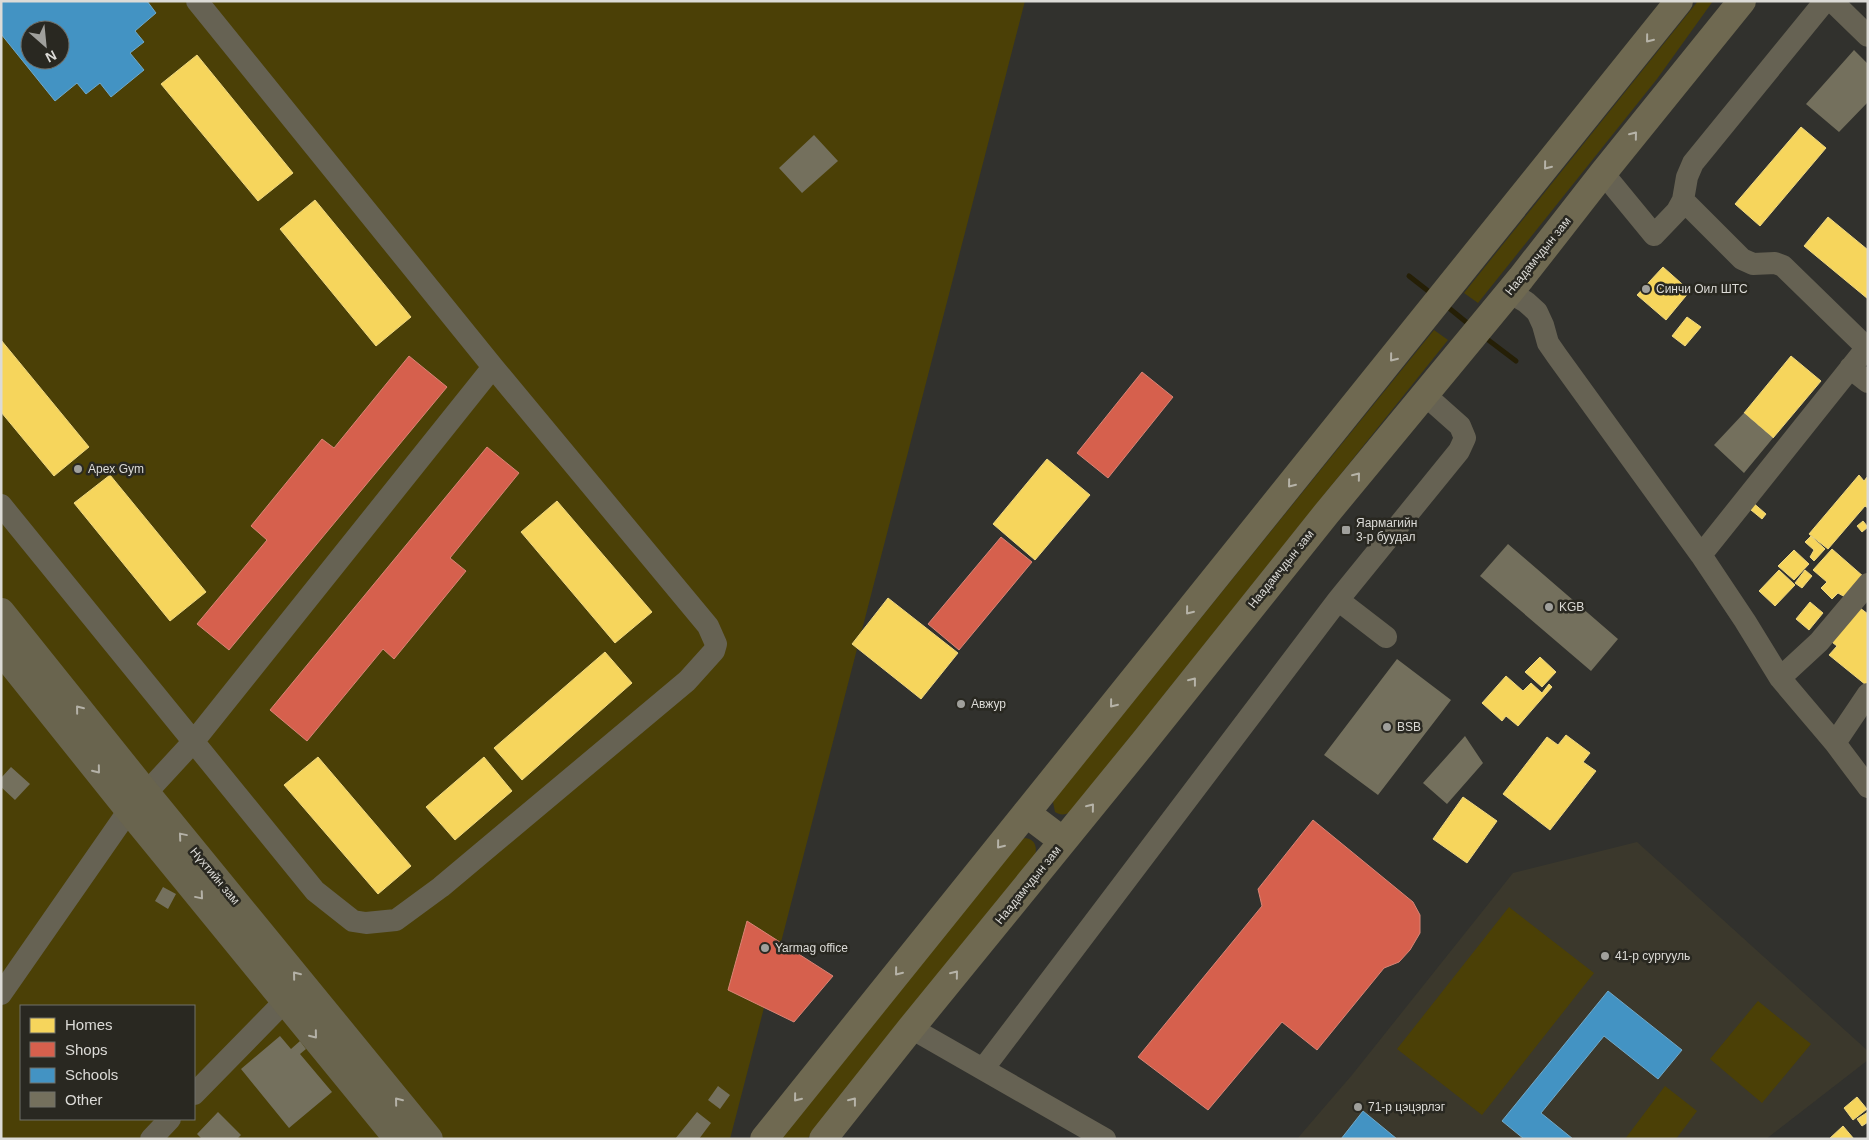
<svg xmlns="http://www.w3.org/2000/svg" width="1869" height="1140" viewBox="0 0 1869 1140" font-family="Helvetica,sans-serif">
	<rect width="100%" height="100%" fill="#31312d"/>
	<path fill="#3b382c" d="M1637 842 1868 1051V1060L1766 1139H1297L1352 1075 1513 873Z"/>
	<path fill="#4b4006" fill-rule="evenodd" d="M1 1H1025L730 1139H1ZM30 30H60V60H30ZM21 1006H194V1119H21Z
		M1698 1H1713L1657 79 1478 303 1464 293Z
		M1434 330 1448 340 1071 811C1065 816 1060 815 1055 812L1053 802 1055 798Z
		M1025 838C1036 839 1038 849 1034 858L807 1139H779L1018 841Z
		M1509 907 1594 973 1482 1115 1397 1049Z
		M1758 1001 1811 1044 1762 1103 1710 1059Z
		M1665 1086 1697 1111 1676 1139H1625Z"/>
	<path fill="#f6d55c" stroke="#eed781" d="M197 55 293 173 258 201 161 84Z
		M1801 127 1826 148 1760 226 1735 204Z
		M315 200 411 317 376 346 280 229Z
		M1828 217 1868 250V299L1804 246Z
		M1663 267 1690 291 1666 320 1637 295Z
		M1687 317 1701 327 1685 346 1672 336Z
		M1 340 89 447 54 476 1 412Z
		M1791 356 1821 381 1773 438 1744 413Z
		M1047 459 1090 495 1035 560 993 524Z
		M110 475 206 592 170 621 74 503Z
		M1859 475 1864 481 1868 476V508L1865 506 1828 549 1809 534Z
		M557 501 652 612 615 643 521 532Z
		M1751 501 1766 514 1762 519 1751 510Z
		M1863 521 1868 527 1862 532 1857 526Z
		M1811 536 1825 549 1814 561 1810 557 1814 550 1805 542Z
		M1832 549 1864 577 1845 597 1838 593 1832 599 1821 588 1827 582 1813 570Z
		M1794 550 1809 564 1794 580 1778 566Z
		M1779 570 1795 585 1775 606 1759 591Z
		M1805 570 1812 576 1802 588 1795 583Z
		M888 598 958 653 921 699 852 644Z
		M1810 602 1823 613 1809 630 1796 619Z
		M1856 605 1868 614V684L1866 685 1829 655 1837 646 1828 639Z
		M605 652 632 683 522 780 494 748Z
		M1540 657 1556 672 1542 687 1525 672Z
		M1506 676 1523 691 1531 683 1542 693 1549 684 1552 687 1518 726 1506 716 1502 721 1482 703Z
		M1566 735 1590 753 1583 762 1596 771 1550 830 1503 794 1547 737 1558 745Z
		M318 757 411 866 378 894 284 785Z
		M484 757 512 791 455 840 426 807Z
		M1463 797 1497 821 1467 863 1433 839Z
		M1857 1097 1867 1109 1853 1120 1844 1108Z
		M1868 1112V1122L1862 1126 1857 1119Z
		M1843 1126 1854 1139H1829Z"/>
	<path fill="#d6604d" stroke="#d88576" d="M409 356 447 387 229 650 197 624 267 540 251 526 322 439 334 448Z
		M1142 372 1173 397 1108 478 1077 453Z
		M487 447 519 473 450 558 466 571 394 659 383 649 307 741 270 710Z
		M1001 537 1032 562 959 650 928 624Z
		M1313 820 1413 902 1420 915V933L1410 950 1399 962 1384 968 1317 1050 1282 1022 1208 1110 1138 1057 1262 906 1258 889Z
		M747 921 833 976 794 1022 728 990Z"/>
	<path fill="#4393c3" stroke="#71a9c9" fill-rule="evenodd" d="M1 1H147L156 13 135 31 144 42 130 53 144 70 111 97 100 83 86 94 77 83 55 101 1 34ZM30 30H60V60H30Z
		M1608 991 1682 1050 1658 1079 1604 1036 1541 1113 1573 1139H1524L1502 1121Z
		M1363 1111 1397 1139H1341Z"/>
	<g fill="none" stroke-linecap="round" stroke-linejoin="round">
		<path stroke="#251f06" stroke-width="5" d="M1409 276 1432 294
			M1444 304 1471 326
			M1483 336 1516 361"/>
	</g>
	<path fill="#74705d" d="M1854 50 1868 64V102L1839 132 1806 104Z
		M814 135 838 161 802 193 779 168Z
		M1744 413 1773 438 1744 473 1714 445Z
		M1508 544 1618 639 1591 671 1480 576Z
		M1397 659 1451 700 1378 795 1324 755Z
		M1465 736 1483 763 1447 804 1423 783Z
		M11 767 30 784 15 800 1 787V778Z
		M163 887 176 894 168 909 155 901Z
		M280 1036 291 1049 300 1041 306 1049 300 1054 332 1092 289 1128 241 1069Z
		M718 1086 730 1095 720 1109 708 1100Z
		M218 1112 241 1135 237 1139H202L197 1134Z
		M697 1112 711 1123 699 1139H675Z"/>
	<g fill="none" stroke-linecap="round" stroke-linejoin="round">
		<path stroke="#666253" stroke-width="22" d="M1832 1 1868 36
			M1603 173 1654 235 1677 211 1683 200 1687 177 1693 163 1825 1
			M1683 200 1742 259 1753 264 1775 263 1783 266 1866 347
			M1509 292 1526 302 1537 312 1543 325 1548 343 1557 356 1701 555 1745 621 1780 678 1835 743 1868 787
			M1850 368 1868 382
			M1 505 315 891 353 921 366 923 396 920 441 887 687 681 714 651 716 644 708 626 493 367 197 1
			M1701 555 1868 346
			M1338 600 1386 637
			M1780 678 1819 642 1868 584
			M1835 743 1868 694
			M1 994 129 810 146 793 194 741 493 367
			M911 1028 1105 1139
			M983 1069 1338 600 1459 451 1465 438 1460 426 1424 394
			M194 1094 286 1000
			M151 1139 170 1119"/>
		<path stroke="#69644e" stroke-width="28" d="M1 612 146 793 429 1139
			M1 650 129 810 398 1139"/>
		<path stroke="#6f6951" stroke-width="28" d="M1026 813 1063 841
			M764 1139 1679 1
			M823 1139 911 1028 1143 743 1326 514 1521 278 1603 173 1742 1"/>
	</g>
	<defs><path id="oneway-chevron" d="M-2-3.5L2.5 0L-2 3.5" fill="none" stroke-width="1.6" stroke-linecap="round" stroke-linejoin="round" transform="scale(1.25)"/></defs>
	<g stroke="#b6b3a8">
		<use href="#oneway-chevron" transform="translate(1649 39) rotate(129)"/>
		<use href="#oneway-chevron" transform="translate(1634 135) rotate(-51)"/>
		<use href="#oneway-chevron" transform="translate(1547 166) rotate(129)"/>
		<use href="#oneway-chevron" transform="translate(1393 358) rotate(129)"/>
		<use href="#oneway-chevron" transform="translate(1357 476) rotate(-51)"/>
		<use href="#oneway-chevron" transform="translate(1291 484) rotate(129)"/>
		<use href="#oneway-chevron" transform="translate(1189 611) rotate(129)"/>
		<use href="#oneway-chevron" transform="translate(1193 681) rotate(-52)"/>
		<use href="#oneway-chevron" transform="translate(1113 704) rotate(129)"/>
		<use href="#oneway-chevron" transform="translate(1091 807) rotate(-51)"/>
		<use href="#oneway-chevron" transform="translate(1000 845) rotate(129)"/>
		<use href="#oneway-chevron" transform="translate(898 972) rotate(129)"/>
		<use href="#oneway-chevron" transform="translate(955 974) rotate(-51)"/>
		<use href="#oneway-chevron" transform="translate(797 1098) rotate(129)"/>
		<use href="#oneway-chevron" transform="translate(853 1101) rotate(-52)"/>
	</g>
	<g stroke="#b4b1a7">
		<use href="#oneway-chevron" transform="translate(79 709) rotate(-129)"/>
		<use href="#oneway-chevron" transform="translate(97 770) rotate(51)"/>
		<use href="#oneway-chevron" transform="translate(182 836) rotate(-130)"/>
		<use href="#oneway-chevron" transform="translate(200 896) rotate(50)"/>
		<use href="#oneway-chevron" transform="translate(296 975) rotate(-129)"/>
		<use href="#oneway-chevron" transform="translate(314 1035) rotate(51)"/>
		<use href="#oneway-chevron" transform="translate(398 1101) rotate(-129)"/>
	</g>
	<g fill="#a0a09c" stroke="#292821" stroke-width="2">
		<circle cx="1646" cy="289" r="5"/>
		<circle cx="78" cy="469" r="5"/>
		<rect x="1341" y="525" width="10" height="10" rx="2.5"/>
		<circle cx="1549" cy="607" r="5"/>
		<circle cx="961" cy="704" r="5"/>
		<circle cx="1387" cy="727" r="5"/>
		<circle cx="765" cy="948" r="5"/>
		<circle cx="1605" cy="956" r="5"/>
		<circle cx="1358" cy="1107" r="5"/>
	</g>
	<g text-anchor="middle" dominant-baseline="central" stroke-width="5" stroke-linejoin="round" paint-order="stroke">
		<g font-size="12" fill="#dcdbd7" stroke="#292821">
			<text transform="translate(1538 256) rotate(-51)">Наадамчдын зам</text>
			<text transform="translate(1281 569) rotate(-51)">Наадамчдын зам</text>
			<text transform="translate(215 876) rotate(50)">Нүхтийн зам</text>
			<text transform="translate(1028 885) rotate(-51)">Наадамчдын зам</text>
		</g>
		<g font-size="12" fill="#dcdbd7" stroke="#292821" text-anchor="start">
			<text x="1656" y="289">Синчи Оил ШТС</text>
			<text x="88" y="469">Apex Gym</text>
			<text x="1356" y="523">Яармагийн<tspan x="1356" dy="14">3-р буудал</tspan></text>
			<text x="1559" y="607">KGB</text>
			<text x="971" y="704">Авжур</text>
			<text x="1397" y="727">BSB</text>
			<text x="775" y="948">Yarmag office</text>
			<text x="1615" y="956">41-р сургууль</text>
			<text x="1368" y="1107">71-р цэцэрлэг</text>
		</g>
	</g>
	<rect width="1869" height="1140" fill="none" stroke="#dcdbd7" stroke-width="5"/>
	<rect x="20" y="1005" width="175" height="115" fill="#292821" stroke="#71706a"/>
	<rect x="30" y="1018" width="25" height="15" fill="#f6d55c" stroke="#71706a"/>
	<text x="65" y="1030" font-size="15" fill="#dcdbd7">Homes</text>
	<rect x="30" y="1042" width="25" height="15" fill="#d6604d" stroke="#71706a"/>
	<text x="65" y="1055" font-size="15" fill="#dcdbd7">Shops</text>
	<rect x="30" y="1068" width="25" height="15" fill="#4393c3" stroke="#71706a"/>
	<text x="65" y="1080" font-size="15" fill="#dcdbd7">Schools</text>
	<rect x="30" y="1092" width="25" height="15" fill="#74705d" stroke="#71706a"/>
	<text x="65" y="1105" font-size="15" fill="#dcdbd7">Other</text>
	<g transform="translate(45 45) rotate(153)"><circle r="24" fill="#292821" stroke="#71706a"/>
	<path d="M0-4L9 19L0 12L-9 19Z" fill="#a0a09c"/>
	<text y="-8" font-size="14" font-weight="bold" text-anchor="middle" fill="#dcdbd7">N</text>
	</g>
</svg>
